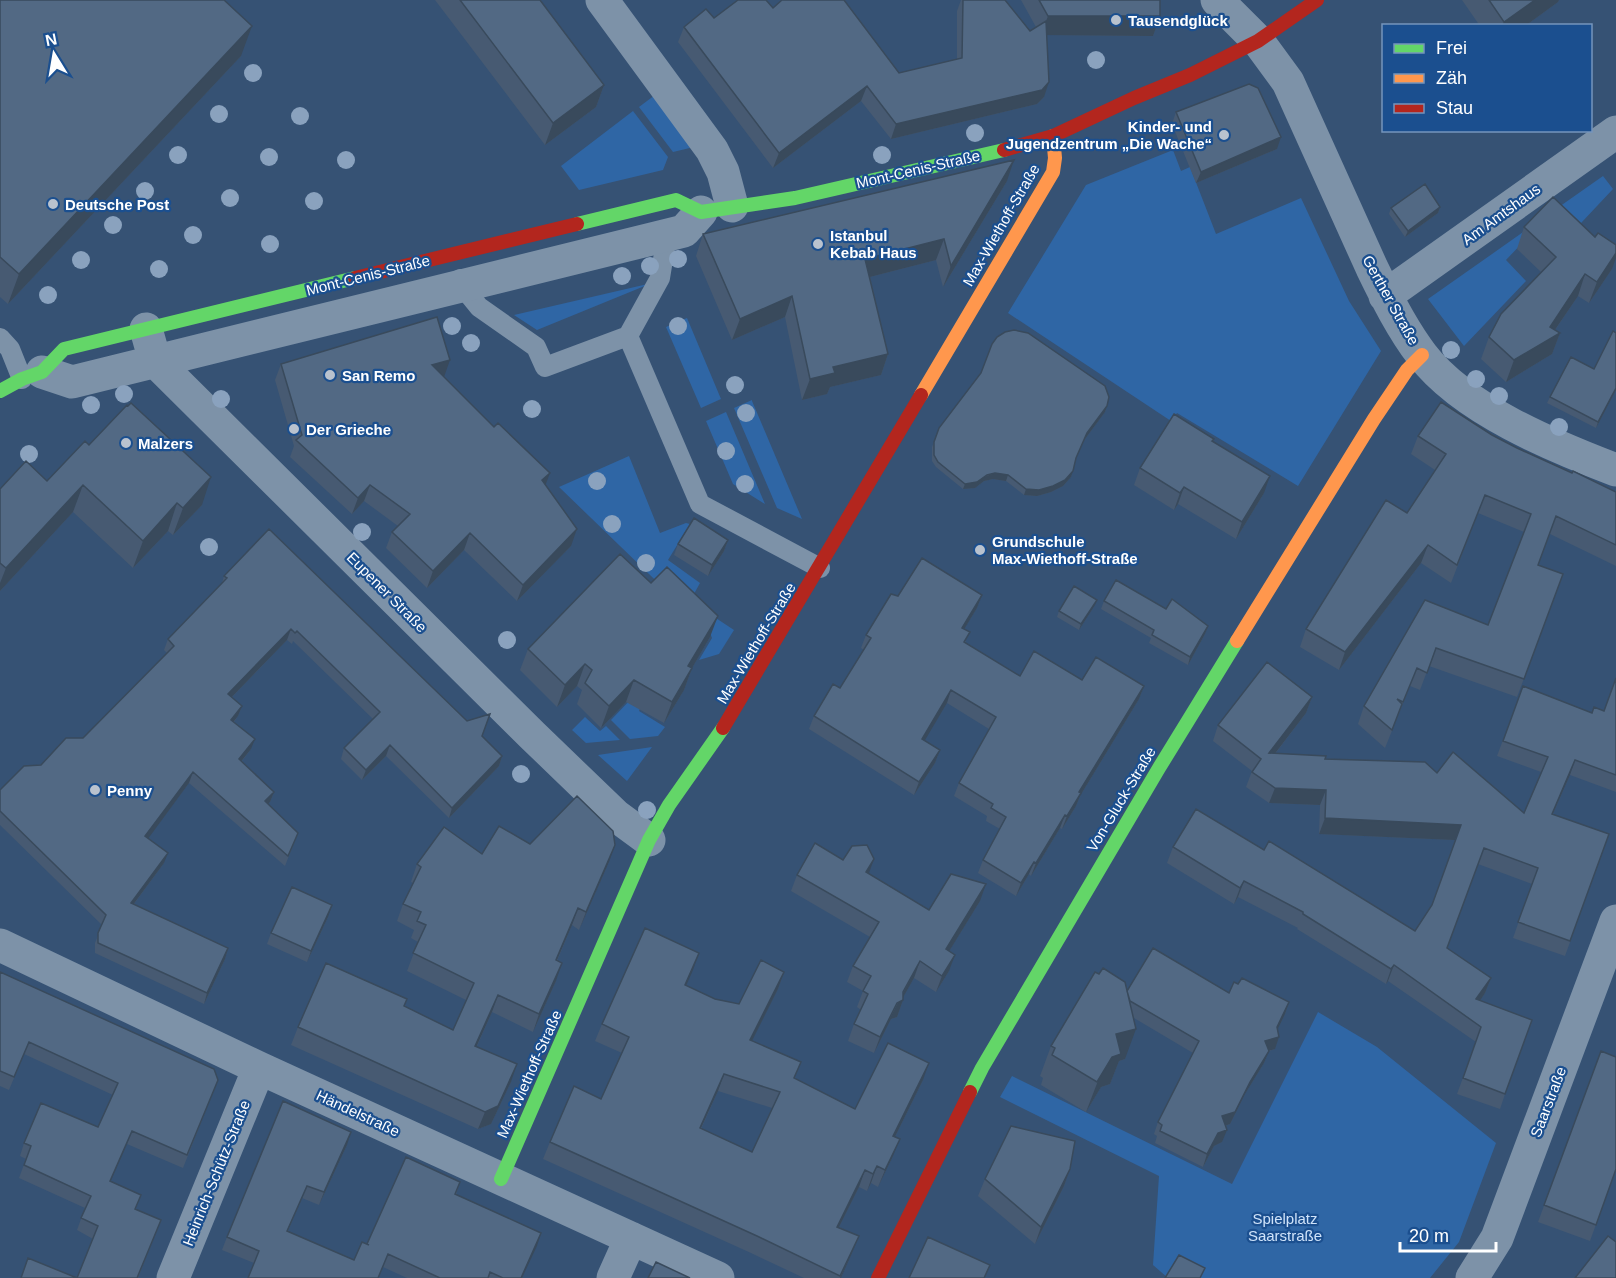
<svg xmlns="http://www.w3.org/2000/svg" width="1616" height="1278" viewBox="0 0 1616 1278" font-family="Arial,sans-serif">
	<rect width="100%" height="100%" fill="#365274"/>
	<path fill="#2f66a5" d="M659 92 694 147 673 152 639 107Z
		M633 111 668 157 663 170 579 190 561 166Z
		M1173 150 1181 171 1190 167 1216 234 1301 198 1349 301 1381 351 1298 486 1177 413 1171 421 1008 313 1086 185Z
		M1603 176 1613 189 1566 239 1545 219 1506 260 1526 281 1464 346 1428 299Z
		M652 283 537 330 514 315Z
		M687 318 721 399 701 408 666 327Z
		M752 400V401L802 519 777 508 734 408Z
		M726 412 765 504 733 484 706 421Z
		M629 456 660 533 686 523 690 524 668 560 700 583 690 601 734 630 719 654 699 660 712 638 710 633 559 487Z
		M633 697 641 706 639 711 665 727 658 736 630 739 611 720Z
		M585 717 600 731 606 726 620 740 586 743 572 730Z
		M652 747 627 781 598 755Z
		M1318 1012 1377 1047 1496 1143 1459 1242 1430 1278H1168L1153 1265 1159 1176 1000 1097 1012 1076 1232 1184Z"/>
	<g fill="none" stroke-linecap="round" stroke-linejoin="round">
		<path stroke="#7d92a8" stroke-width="20" d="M460 279 462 286 479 307 536 347 545 367 628 336 700 504 820 568
			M628 336 660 278 667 235
			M0 338 10 349 22 379"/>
		<path stroke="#7d92a8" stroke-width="33" d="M602 0 712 150 723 172 732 206
			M1217 0 1258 41 1288 82 1372 268C1386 297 1402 329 1422 355 1463 409 1553 446 1616 470
			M1385 296 1616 132
			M146 329 155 361 532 735 615 815 649 840
			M42 372 72 382 684 231 701 212
			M0 945 259 1068 718 1278
			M173 1278 259 1068
			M613 1278 631 1238
			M1472 1278 1497 1238 1616 921"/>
		<path stroke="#63d668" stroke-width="14" d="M577 224 676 200 701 212 795 198 1004 150
			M0 391 22 379 42 372 64 349 355 278
			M970 1092 982 1068 1159 768 1237 641
			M501 1179 649 840 669 805 723 728"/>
		<path stroke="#ff974d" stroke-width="14" d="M921 395 1053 172 1055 158 1053 136
			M1237 641 1374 419 1407 370 1422 355"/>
		<path stroke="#b3261e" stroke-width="14" d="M1004 150 1053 136 1134 98 1190 75 1258 41 1317 0
			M355 278 577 224
			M723 728 921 395
			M878 1278 970 1092"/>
	</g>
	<g fill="#8aa2be">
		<circle cx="1096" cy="60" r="9"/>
		<circle cx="253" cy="73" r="9"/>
		<circle cx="219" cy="114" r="9"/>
		<circle cx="300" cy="116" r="9"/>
		<circle cx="975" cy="133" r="9"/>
		<circle cx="178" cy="155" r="9"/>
		<circle cx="882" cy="155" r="9"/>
		<circle cx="269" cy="157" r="9"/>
		<circle cx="346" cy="160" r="9"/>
		<circle cx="145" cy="191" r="9"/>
		<circle cx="230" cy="198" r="9"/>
		<circle cx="314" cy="201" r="9"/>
		<circle cx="113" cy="225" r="9"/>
		<circle cx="193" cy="235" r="9"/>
		<circle cx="270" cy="244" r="9"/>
		<circle cx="678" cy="259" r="9"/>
		<circle cx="81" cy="260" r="9"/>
		<circle cx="650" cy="266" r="9"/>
		<circle cx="159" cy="269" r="9"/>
		<circle cx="622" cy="276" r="9"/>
		<circle cx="48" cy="295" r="9"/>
		<circle cx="452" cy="326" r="9"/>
		<circle cx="678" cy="326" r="9"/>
		<circle cx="471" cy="343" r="9"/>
		<circle cx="1451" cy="350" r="9"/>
		<circle cx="1476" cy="379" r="9"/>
		<circle cx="735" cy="385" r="9"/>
		<circle cx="124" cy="394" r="9"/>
		<circle cx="1499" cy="396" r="9"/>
		<circle cx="221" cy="399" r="9"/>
		<circle cx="91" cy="405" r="9"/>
		<circle cx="532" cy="409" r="9"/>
		<circle cx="746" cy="413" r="9"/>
		<circle cx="1559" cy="427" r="9"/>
		<circle cx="726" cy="451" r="9"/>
		<circle cx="29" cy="454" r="9"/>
		<circle cx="597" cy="481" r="9"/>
		<circle cx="745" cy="484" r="9"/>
		<circle cx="612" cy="524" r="9"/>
		<circle cx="362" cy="532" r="9"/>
		<circle cx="209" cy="547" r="9"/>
		<circle cx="646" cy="563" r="9"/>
		<circle cx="507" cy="640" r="9"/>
		<circle cx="521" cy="774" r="9"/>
		<circle cx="647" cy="810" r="9"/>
	</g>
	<path fill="#475a72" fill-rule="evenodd" d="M0 0 241 56 8 304 0 297Z
		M435 0H540L604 85 596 107 545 145Z
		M961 0H1005L1030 31 1036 27 1021 0H1160V16L1153 36 1046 35 1044 97 1037 104 891 139 861 101 773 168 678 42 684 27 714 18 773 8 899 73 957 59V11Z
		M1462 0H1559L1558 2 1525 26H1480Z
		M1176 112 1277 149 1196 183 1172 124Z
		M1007 181 943 287 936 260 870 277 888 354 881 375 830 387 827 394 802 400 785 317 732 340 696 256 703 234Z
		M1440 207 1438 213 1405 237 1389 214 1391 208Z
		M1524 227 1612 269 1589 303 1578 296 1555 330 1560 333 1552 354 1506 382 1481 359 1489 337 1541 272 1517 249Z
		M281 364 443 377 545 485 571 546 517 601 464 550 427 588 386 548 392 532 398 526 364 501 352 514 290 457 294 446 275 380Z
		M1594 369 1616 390 1596 428 1547 403 1550 397Z
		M1107 406 1105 412 1085 439 1075 460 1071 477 1063 486 1051 492 1037 496 1024 495 1006 481 993 479 984 481 975 488 963 489 936 467 932 461V447L939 428Z
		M1492 435 1517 448 1616 492V566L1550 534 1538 565 1563 574 1517 697 1429 666 1420 690 1410 686 1385 748 1358 724 1364 706 1425 600 1488 625 1524 532 1478 513 1451 583 1421 563 1339 670 1300 647 1306 629 1407 513 1435 470 1411 454 1418 436Z
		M1214 439 1213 441 1264 493 1236 539 1178 504 1174 510 1134 485 1140 468Z
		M89 445 202 505 173 535 168 531 133 568 73 512 0 591V489L47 481Z
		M728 540 724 551 708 576 674 555 678 544Z
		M224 576 482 736 502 756 499 766 449 818 386 756 362 780 341 759 344 748 373 719 293 641 292 644 287 640 232 697 242 706 238 716 234 722 251 749 242 761 274 792 270 802 268 804 298 833 285 866 189 783 148 838 164 863 134 904 228 948 225 959 204 1004 95 953V943L102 925 0 825V790L83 738 167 653 164 650 168 639 222 583Z
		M982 595 977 608 964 629 966 643 1020 676 1082 680 1144 686 1139 699 1080 796 1076 806 1062 829 1060 828 1031 876 1029 874 1016 896 978 873 983 860 1000 829 986 821 987 816 954 796 959 783 989 729 947 703 924 740 940 750 935 763 914 795 809 729 814 716 840 688 864 650 861 648 866 635 898 596Z
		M1104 601 1166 609 1208 626 1205 634 1188 665 1149 643 1151 638 1101 609Z
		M1095 605 1079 630 1057 617 1059 611Z
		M710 637 692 668 684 690 664 723 626 702 601 728 577 704 582 690 577 686 557 707 520 670 528 649Z
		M1616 678V792L1570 775 1553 814 1609 834 1565 956 1513 938 1532 884 1478 864 1447 948 1491 978 1485 993 1480 1000 1505 1094 1500 1109 1457 1094 1476 1042 1388 981 1386 984 1297 929 1298 928 1238 897 1234 904 1167 863 1173 847 1264 850 1415 931 1432 905 1455 840 1319 834 1320 805 1269 803 1246 787 1252 771 1213 741 1218 725 1312 697 1306 713 1275 754 1325 759 1437 773 1524 813 1541 772 1497 756 1523 686 1592 713 1604 711Z
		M530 844 609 862 579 930 572 925 557 961 556 981 533 1032 492 1012 477 1046 511 1082 491 1124 478 1129 291 1045 298 1027 404 1006 453 1030 466 1000 407 971 418 942 411 938 414 930 397 921 403 904 413 883 411 882 417 864 482 854Z
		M874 859 868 873 929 910 980 901 949 951V971L936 992 914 978 903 997V1000L897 1017 891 1019 874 1053 848 1041 854 1024 861 1010 857 1007 863 991 847 982 853 966 870 937 791 891 797 875 843 860Z
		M328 917 307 962 267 944 271 933Z
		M699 953 686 986 715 999 739 1004 784 972 778 989 752 1040 795 1079 855 1109 923 1080 895 1137 893 1156 878 1187 871 1183 867 1191 859 1187 839 1227 859 1236 852 1253 841 1278H804L751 1253 543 1159 550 1142 601 1099 622 1053 595 1041 602 1024ZM718 1091 772 1108 752 1152 701 1129Z
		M0 972 218 1080 183 1168 127 1144 110 1182 135 1210 161 1220 138 1278H21H77L93 1239 77 1230 85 1208 19 1178 26 1159 20 1156 24 1143 98 1127 113 1095 24 1054 9 1090 0 1086Z
		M1127 991 1229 993 1289 1002 1285 1014 1277 1030 1275 1049 1269 1051 1264 1063 1245 1094 1230 1124 1225 1126 1222 1142 1214 1146 1203 1167 1155 1143 1157 1136 1154 1134 1158 1122 1193 1053 1134 1018 1125 1059 1119 1061 1110 1084 1101 1087 1086 1112 1041 1085 1043 1078 1040 1076 1051 1046Z
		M1601 1051 1616 1169 1590 1241 1538 1222Z
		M347 1145 319 1205 302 1198 288 1231 354 1260 367 1244 460 1182 456 1195 541 1233 522 1278H407L383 1267 254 1263 222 1250 227 1237Z
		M1070 1169 1064 1186 1035 1244 978 1196 985 1179Z"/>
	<path fill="#394a5c" d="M1535 0H1559L1558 2 1525 26H1502L1504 22Z
		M1048 16H1160L1153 36 1041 35Z
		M252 26 241 56 8 304 19 274Z
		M1049 82 1044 97 1037 104 891 139 896 124Z
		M604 85 596 107 545 145 553 123Z
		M867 86 861 101 773 168 779 153Z
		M1281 137 1277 149 1196 183 1201 172Z
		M1014 160 1007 181 943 287 951 266Z
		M1440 207 1438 213 1405 237 1408 231Z
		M944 239 936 260 858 280 865 259Z
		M1616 253V258L1612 269 1589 303 1597 282Z
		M1585 274 1578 296 1548 340 1560 333 1552 354 1506 382 1514 360 1550 327Z
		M792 296 785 317 732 340 740 319Z
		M888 354 881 375 830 387 827 394 802 400 810 379 833 367Z
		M450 360 444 377 432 365Z
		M1616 388V390L1596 428 1598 422Z
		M1107 406 1105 412 1085 439 1087 433Z
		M1073 471 1071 477 1063 486 1051 492 1037 496 1024 495 1026 489Z
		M550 473 544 489 542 480Z
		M995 473 1008 475 1006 481 993 479 984 481 975 488 963 489 965 484Z
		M1270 476 1264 493 1236 539 1242 522Z
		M211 477 202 505 173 535 183 508Z
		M83 485 73 512 0 591V583L6 568Z
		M370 485 364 501 352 514 358 498Z
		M1184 487 1178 504 1174 510 1180 493Z
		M177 503 168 531 133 568 143 541Z
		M577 529 571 546 517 601 523 585Z
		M470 533 464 550 427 588 433 571Z
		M728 540 724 551 708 576 712 565Z
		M1428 545 1421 563 1339 670 1345 652Z
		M982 595 977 608 957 641 962 628Z
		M1097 600 1095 605 1079 630 1081 624Z
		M718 616 710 637 688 675 692 668 684 690 664 723 672 702 688 666Z
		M1208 626 1205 634 1188 665 1190 657Z
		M291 629 287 640 225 704 228 694Z
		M585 664 577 686 557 707 565 685Z
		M634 680 626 702 601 728 609 706Z
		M1144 686 1139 699 1080 796 1076 806 1062 829 1067 816 1079 792Z
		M951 690 947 703 918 752 922 739Z
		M1312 697 1306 713 1263 769 1269 753Z
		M242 706 238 716 227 730 231 720Z
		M255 739 251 749 235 769 239 759Z
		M390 745 386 756 362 780 366 770Z
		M940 750 935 763 914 795 919 782Z
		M502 756 499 766 449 818 452 808Z
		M1575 760 1570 775 1546 829 1552 814Z
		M193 772 189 783 142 847 145 836Z
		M1275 788 1326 790 1320 805 1269 803Z
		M274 792 270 802 261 811 265 801Z
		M1065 815 1060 828 1031 876 1036 863Z
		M1325 818 1461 825 1455 840 1319 834Z
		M615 845 609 862 579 930 586 912Z
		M168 853 164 863 127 913 131 903Z
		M874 859 868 876 866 872Z
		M1034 862 1029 874 1016 896 1021 883Z
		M1244 881 1238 897 1234 904 1240 888Z
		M986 884 980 901 940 966 946 949Z
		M332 905 328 917 307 962 311 951Z
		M578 908 572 925 549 978 556 960Z
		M228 948 225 959 204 1004 207 993Z
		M699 953 693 970 679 1002 685 985Z
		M955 955 949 971 936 992 942 976Z
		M920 961 914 978 901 1001 903 1000 897 1017 891 1019 874 1053 880 1037Z
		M562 963 556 981 533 1032 539 1014Z
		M1394 965 1388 981 1386 984 1391 969Z
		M784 972 778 989 744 1057 750 1040Z
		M1491 978 1485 993 1471 1014 1476 999Z
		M498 995 492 1012 469 1063 475 1046Z
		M1289 1002 1285 1014 1273 1039 1279 1037 1275 1049 1261 1053 1265 1041 1277 1027Z
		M1136 1029 1125 1059 1119 1061 1110 1084 1101 1087 1086 1112 1116 1034Z
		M1269 1051 1264 1063 1245 1094 1230 1124 1218 1128 1222 1116 1250 1082Z
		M929 1063 923 1080 887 1153 893 1136Z
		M517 1064 511 1082 491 1124 478 1129 485 1112Z
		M724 1074 718 1091 693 1145 700 1128Z
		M1227 1130 1222 1142 1214 1146 1203 1167 1207 1154 1218 1133Z
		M132 1131 127 1144 105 1194 110 1181Z
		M351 1132 347 1145 319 1205 324 1192Z
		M900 1139 893 1156 878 1187 885 1170Z
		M877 1166 871 1183 867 1191 873 1174Z
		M1070 1169 1064 1186 1035 1244 1041 1227Z
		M865 1170 859 1187 831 1243 837 1227Z
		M307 1186 302 1198 282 1244 287 1231Z
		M541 1233 537 1246 522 1278H521Z
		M859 1236 852 1253 841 1278H840Z"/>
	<path fill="#526984" stroke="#394a5c" stroke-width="1.5" fill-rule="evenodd" d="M0 0H224L252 26 19 274 0 257Z
		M460 0H540L604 85 553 123Z
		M738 0H766L773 8 782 0H844L899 73 962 58 963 0H1005L1030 31 1046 21 1049 82 1042 90 896 124 867 86 779 153 684 27 706 9 714 18Z
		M1039 0H1160V16H1048Z
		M1489 0H1535L1504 22Z
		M1249 84 1258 88 1281 137 1201 172 1176 112Z
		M1014 160 951 266 944 239 865 259 888 354 833 367 835 373 810 379 792 296 740 319 703 234Z
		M1425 184 1440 207 1408 231 1391 208Z
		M1553 197 1595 237 1598 233 1616 245V253L1597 282 1585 274 1550 327 1560 333 1514 360 1489 337 1501 314 1556 257 1524 227Z
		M437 317 450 360 432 365 494 427 498 423 550 473 542 480 577 529 523 585 470 533 433 571 392 532 410 514 370 485 358 498 296 440 302 435 281 364Z
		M1014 330 1028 333 1105 386 1109 397 1107 406 1087 433 1076 458 1073 471 1065 480 1053 486 1039 490 1026 489 1008 475 995 473 987 475 977 482 965 484 938 462 934 455V442L939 428 981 373 992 344 997 337 1005 332Z
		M1613 331 1616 333V388L1598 422 1550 397 1571 357 1594 369Z
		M1441 402 1492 435 1517 448 1572 473 1573 471 1616 492V545L1556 516 1538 565 1563 574 1524 679 1436 648 1427 673 1417 668 1403 702 1397 699 1402 704 1392 730 1364 706 1425 600 1488 625 1531 514 1485 495 1457 565 1428 545 1345 652 1306 629 1386 500 1407 513 1446 454 1418 436Z
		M131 403 211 477 183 508 177 503 143 541 83 485 6 568 0 563V489L26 461 47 481 85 441 89 445 127 405 128 406Z
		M1174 414 1214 439 1212 441 1270 476 1242 522 1184 487 1180 493 1140 468Z
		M694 518 728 540 712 565 678 544Z
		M269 529 467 721 490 714 482 736 502 756 452 808 390 745 366 770 344 748 380 712 297 631 295 633 291 629 228 694 242 706 231 720 255 739 239 759 274 792 265 801 298 833 288 856 193 772 145 836 168 853 131 903 228 948 207 993 98 943V933L106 915 0 811V790L24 766 41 765 66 738H83L174 646 168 639 227 578 224 576Z
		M620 554 651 583 667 567 718 616 688 666 692 668 672 702 634 680 609 706 585 683 592 670 585 664 565 685 528 649Z
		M922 558 982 595 962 628 970 632 964 642 1020 676 1034 651 1082 680 1096 657 1144 686 1079 792 1081 793 1067 816 1065 815 1036 863 1034 862 1021 883 983 860 1006 817 991 808 993 804 959 783 996 717 951 690 922 739 940 750 919 782 814 716 833 684 840 688 871 638 866 635 891 594 898 596Z
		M1116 580 1166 609 1172 599 1208 626 1190 657 1152 635 1154 630 1104 601Z
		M1074 586 1097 600 1081 624 1059 611Z
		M1267 662 1312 697 1269 753 1326 756 1325 759 1425 762 1437 773 1453 752 1524 813 1548 757 1503 741 1523 686 1592 713 1594 707 1604 711 1616 678V775L1575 760 1552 814 1609 834 1570 941 1518 922 1538 868 1484 848 1447 948 1491 978 1476 999 1532 1020 1505 1094 1463 1078 1481 1027 1394 965 1391 969 1303 914V912L1244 881 1240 888 1173 847 1196 809 1264 850 1269 841 1415 931 1432 905 1461 825 1325 818 1326 790 1275 788 1252 772 1261 759 1218 725Z
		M577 796 613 831 615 845 586 912 578 908 556 960 562 963 539 1014 498 995 475 1046 517 1064 498 1106 485 1112 298 1027 326 963 407 999 404 1006 453 1030 474 983 413 953 426 925 417 921 421 912 403 904 421 867 417 864 444 827 482 854 499 826 530 844Z
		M815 843 843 860 852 846 867 845 874 859 866 872 929 910 951 874 986 884 946 949 955 955 942 976 920 961 903 992V1000L897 1003 880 1037 854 1024 868 994 863 991 871 976 853 966 879 922 797 875Z
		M292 887 332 905 311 951 271 933Z
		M645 928 699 953 685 985 715 999 739 1004 761 960 784 972 750 1040 801 1062 794 1078 855 1109 888 1043 929 1063 893 1136 900 1139 885 1170 877 1166 873 1174 865 1170 837 1227 859 1236 840 1276 757 1236 550 1142 574 1086 601 1099 629 1037 602 1024ZM724 1074 780 1092 752 1152 700 1128Z
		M1153 948 1229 993 1234 982 1238 984 1242 978 1289 1002 1277 1027 1279 1037 1265 1041 1269 1051 1250 1082 1235 1112 1222 1116 1227 1130 1218 1133 1207 1154 1160 1131 1162 1125 1158 1122 1199 1041 1130 1001 1127 991Z
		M1103 968 1125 982 1136 1029 1116 1034 1121 1054 1112 1057 1097 1082 1052 1055 1055 1048 1051 1046 1095 972 1099 974Z
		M0 972 214 1069 218 1080 187 1155 132 1131 110 1181 141 1195 135 1209 161 1220 137 1278H21L28 1258 77 1278 98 1226 81 1218 91 1196 24 1165 31 1146 24 1143 41 1103 98 1127 118 1083 29 1042 14 1077 0 1071Z
		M1601 1051 1616 1057V1169L1596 1225 1544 1205Z
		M283 1101 351 1132 324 1192 307 1186 287 1231 354 1260 362 1242 369 1245 367 1244 406 1157 460 1182 455 1194 541 1233 521 1278H503L490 1272 488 1278H440L388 1254 378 1278H248L259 1251 227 1237Z
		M1011 1126 1075 1141 1070 1169 1041 1227 985 1179Z
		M1608 1236 1616 1242V1278H1575Z
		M928 1237 990 1265 984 1278H909Z
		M1179 1255 1205 1268 1200 1278H1165Z
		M656 1262 690 1278H648Z"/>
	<g fill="#b9c2ce" stroke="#1b4f8f" stroke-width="2">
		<circle cx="1116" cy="20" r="6"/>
		<circle cx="1224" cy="135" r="6"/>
		<circle cx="53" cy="204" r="6"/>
		<circle cx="818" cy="244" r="6"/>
		<circle cx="330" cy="375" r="6"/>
		<circle cx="294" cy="429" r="6"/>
		<circle cx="126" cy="443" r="6"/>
		<circle cx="980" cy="550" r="6"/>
		<circle cx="95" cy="790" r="6"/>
	</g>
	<g text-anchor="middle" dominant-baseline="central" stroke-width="4.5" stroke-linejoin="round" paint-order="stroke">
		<g font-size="15" font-weight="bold" fill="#fff" stroke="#1b4f8f" text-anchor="start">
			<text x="1128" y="20">Tausendglück</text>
			<text x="1212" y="126" text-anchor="end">Kinder- und<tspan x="1212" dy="17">Jugendzentrum „Die Wache“</tspan></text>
			<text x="65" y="204">Deutsche Post</text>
			<text x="830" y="235">Istanbul<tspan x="830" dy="17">Kebab Haus</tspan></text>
			<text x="342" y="375">San Remo</text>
			<text x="306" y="429">Der Grieche</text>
			<text x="138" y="443">Malzers</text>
			<text x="992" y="541">Grundschule<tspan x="992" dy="17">Max-Wiethoff-Straße</tspan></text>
			<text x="107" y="790">Penny</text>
		</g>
		<g font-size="15" fill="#fff" stroke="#1b4f8f">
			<text transform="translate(918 169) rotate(-13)">Mont-Cenis-Straße</text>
			<text transform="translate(1501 214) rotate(-36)">Am Amtshaus</text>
			<text transform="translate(1001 225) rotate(-60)">Max-Wiethoff-Straße</text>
			<text transform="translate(368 275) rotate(-14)">Mont-Cenis-Straße</text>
			<text transform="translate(1391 300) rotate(61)">Gerther Straße</text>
			<text transform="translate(387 592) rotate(45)">Eupener Straße</text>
			<text transform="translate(756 643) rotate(-59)">Max-Wiethoff-Straße</text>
			<text transform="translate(1121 799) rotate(-59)">Von-Gluck-Straße</text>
			<text transform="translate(529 1074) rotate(-66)">Max-Wiethoff-Straße</text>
			<text transform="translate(1548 1102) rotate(-69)">Saarstraße</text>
			<text transform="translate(358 1113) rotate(25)">Händelstraße</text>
			<text transform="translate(216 1173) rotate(-68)">Heinrich-Schütz-Straße</text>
		</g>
		<g font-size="15" fill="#cfe3fa" stroke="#1b4f8f">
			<text x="1285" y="1218">Spielplatz<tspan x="1285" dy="17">Saarstraße</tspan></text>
		</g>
	</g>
	<rect x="1382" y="24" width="210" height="108" fill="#1b4f8f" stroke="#7695bc" stroke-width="1.5"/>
	<rect x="1394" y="44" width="30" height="9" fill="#63d668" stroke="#7695bc" stroke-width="1.5"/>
	<text x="1436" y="54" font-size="18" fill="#ffffff">Frei</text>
	<rect x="1394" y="74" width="30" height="9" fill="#ff974d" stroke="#7695bc" stroke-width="1.5"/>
	<text x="1436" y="84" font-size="18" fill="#ffffff">Zäh</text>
	<rect x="1394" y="104" width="30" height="9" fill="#b3261e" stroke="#7695bc" stroke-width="1.5"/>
	<text x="1436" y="114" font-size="18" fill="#ffffff">Stau</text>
	<g transform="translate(54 54) rotate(349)" stroke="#1b4f8f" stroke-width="4.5" paint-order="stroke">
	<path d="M0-4.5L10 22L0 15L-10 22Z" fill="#ffffff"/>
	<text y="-9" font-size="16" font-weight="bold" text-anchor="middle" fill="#ffffff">N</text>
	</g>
	<path d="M1400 1242v9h96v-9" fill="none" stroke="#ffffff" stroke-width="3"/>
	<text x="1409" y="1242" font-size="18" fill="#ffffff" stroke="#1b4f8f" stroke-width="4.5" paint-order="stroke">20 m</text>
</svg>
